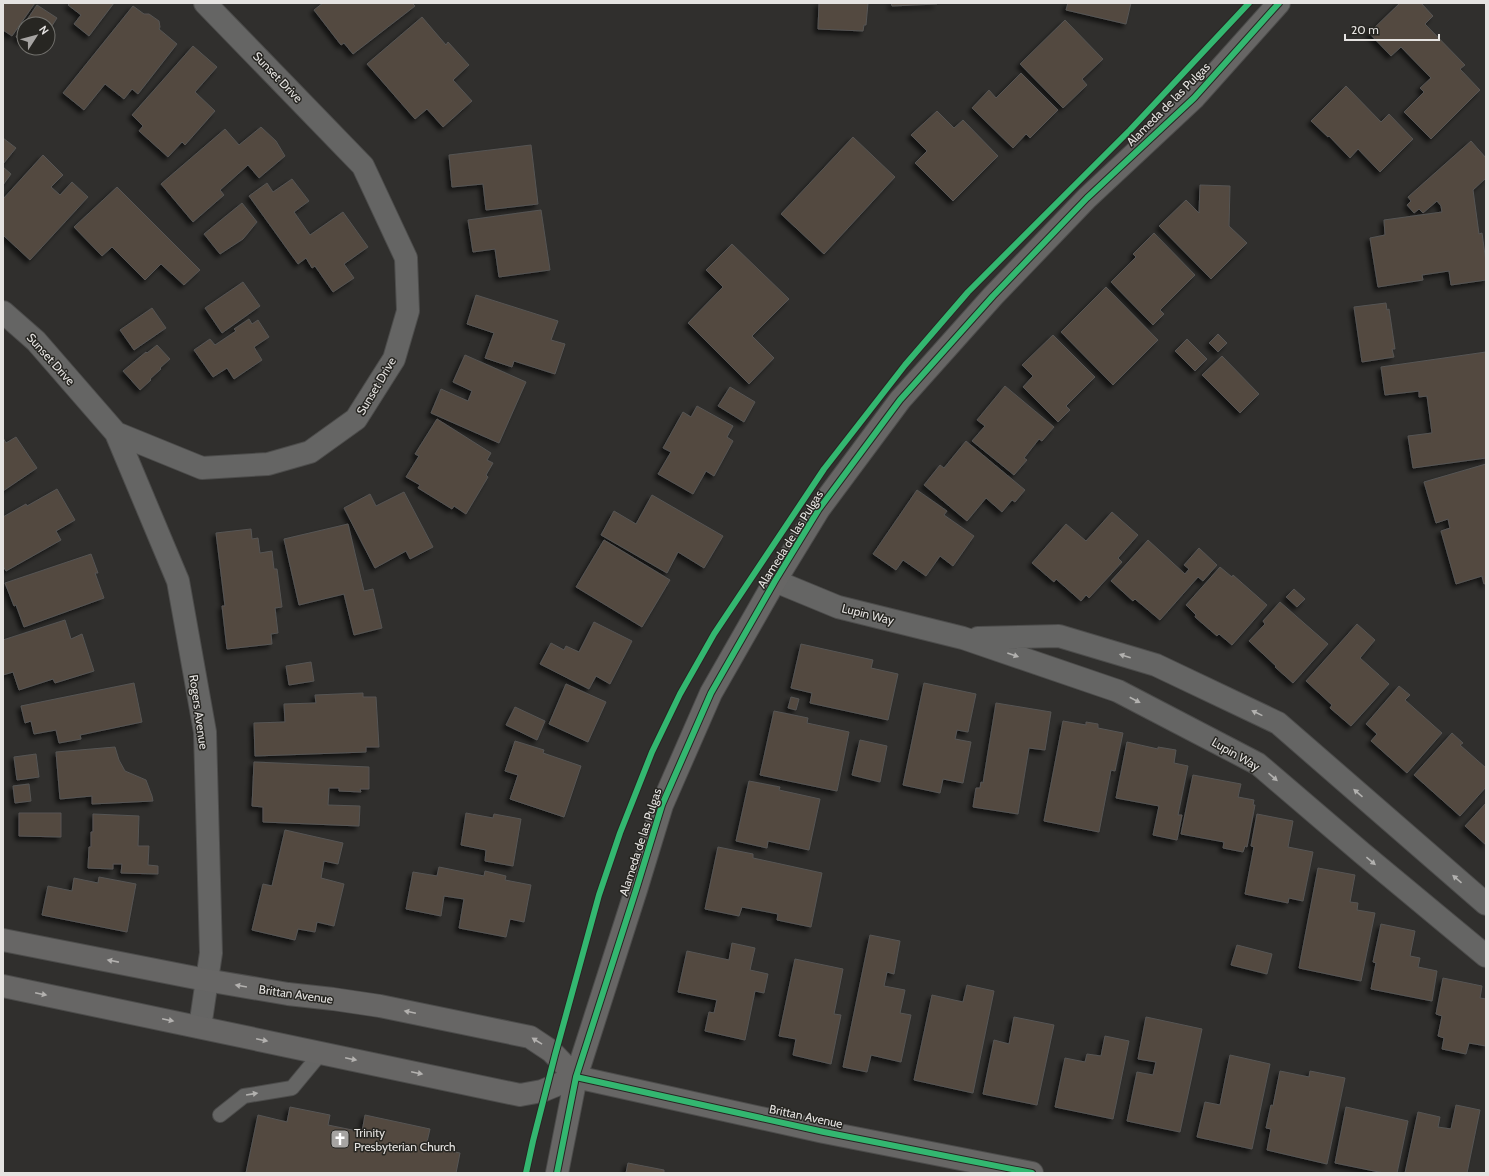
<svg xmlns="http://www.w3.org/2000/svg" width="1489" height="1176" viewBox="0 0 1489 1176" font-family="Cabin,sans-serif">
	<defs>
		<filter id="shadow"><feDropShadow dx="-3.5" dy="3.5" stdDeviation="2" flood-color="#0009"/></filter>
	</defs>
	<rect width="100%" height="100%" fill="#302f2d"/>
	<path fill="#524940" stroke="#565554" filter="url(#shadow)" d="M3 3H35L12 36 3 30Z
		M70 3H114L89 36 74 24 81 15 68 5Z
		M323 3H412L415 6 353 54 344 43 341 45 314 10Z
		M819 3H868L866 25H864L863 31 818 29Z
		M891 3H937V4L892 6Z
		M1068 3H1131L1126 24 1066 10Z
		M1400 3H1421L1433 16 1425 24 1465 65 1460 69 1480 90 1431 139 1404 112 1424 92 1420 88 1431 78 1401 47 1391 56 1369 33Z
		M37 5 57 18 48 32V24H24Z
		M133 6 144 14H149L159 21 160 27 159 29 177 44 138 94 132 89 124 99 105 84 84 110 63 93Z
		M422 17 446 45 448 42 469 65 453 80 472 101 443 127 427 109 415 119 367 64Z
		M1065 20 1103 59 1082 79 1087 85 1063 108 1020 64Z
		M24 25V42L16 37Z
		M193 46 217 67 195 92 215 111 185 145 182 142 168 157 139 131 143 126 132 115Z
		M1021 73 1058 110 1030 138 1026 134 1013 148 972 108 989 90 996 98Z
		M1346 86 1381 122 1389 114 1413 139 1380 172 1358 149 1350 158 1329 136 1328 137 1311 121Z
		M937 111 954 128 963 120 998 156 953 201 915 163 927 151 911 135Z
		M261 127 276 141 285 156 259 178 248 165 220 190 224 195 193 222 161 184 225 129 239 145Z
		M853 137 895 177 824 254 781 214Z
		M3 138 16 148 3 164Z
		M1471 141 1486 158V178L1473 190 1479 234 1482 233 1486 262V280L1451 285 1449 271 1422 275 1423 280 1378 287 1370 238 1385 235 1384 220 1442 212 1441 206 1437 201 1423 213 1419 209 1414 213 1407 205 1411 201 1408 197Z
		M531 145 538 204 486 210 483 184 452 187 449 155Z
		M43 155 63 175 51 187 60 195 72 182 88 197 30 260 3 235V199Z
		M3 167 11 174 3 185Z
		M292 179 309 201 294 212 310 235 343 212 368 247 344 264 354 278 333 292 315 266 312 268 306 258 298 264 249 196 267 183 273 192Z
		M1200 185 1230 186 1229 226 1247 243 1211 279 1159 226 1186 200 1199 213Z
		M117 187 200 270 184 285 161 264 145 280 112 247 102 256 74 227Z
		M242 203 257 222 243 239 220 254 204 234Z
		M541 210 550 270 499 277 495 249 473 252 468 220Z
		M1154 233 1195 275 1160 310 1164 314 1153 325 1111 282 1136 257 1133 254Z
		M732 244 789 299 752 336 774 358 749 384 688 323 723 287 706 270Z
		M243 282 260 306 222 333 205 308Z
		M1106 287 1158 340 1113 385 1061 332Z
		M476 295 558 321 551 340 565 344 555 374 514 361 512 367 485 358 494 333 467 324Z
		M1386 303 1387 310 1389 309 1395 349H1392L1394 357 1362 362 1354 307Z
		M152 308 166 328 134 350 120 330Z
		M249 319 252 324 258 320 269 337 254 347 262 360 234 379 227 368 213 377 194 350 210 339 215 345 236 331 234 329Z
		M1218 334 1227 343 1218 352 1209 343Z
		M1053 335 1095 377 1066 406 1070 410 1058 422 1023 387 1033 376 1022 365Z
		M1187 339 1207 359 1195 371 1175 351Z
		M157 345 170 359 160 368 161 369 150 379 151 380 140 390 123 371 146 352 147 353Z
		M1486 352V458L1413 468 1408 436 1432 433 1427 396 1419 397V391L1385 395 1381 367Z
		M465 355 526 382 499 443 431 413 441 389 468 401 472 391 453 382Z
		M1222 356 1259 394 1240 413 1202 375Z
		M1005 386 1054 427 1042 441 1039 439 1024 458 1027 460 1014 475 972 441 985 426 977 420Z
		M730 387 755 402 744 422 718 406Z
		M697 406 733 426 727 437 733 441 714 476 706 471 693 494 658 474 671 452 663 448 683 412 691 417Z
		M437 419 491 453 487 460 493 463 486 475 488 477 466 514 454 506 452 509 418 488 420 485 406 477 419 456 415 454Z
		M16 437 37 468 3 491V438L6 443Z
		M966 441 1025 490 1015 502 1012 500 1002 512 986 498 967 521 924 485 940 465 944 468Z
		M1486 464V583L1484 584 1482 576 1456 584 1441 531 1450 528 1448 519 1436 523 1424 482Z
		M57 489 75 520 56 531 61 540 6 571 3 566V517L26 504 27 506Z
		M917 490 947 511 944 515 974 536 953 566 940 556 926 576 903 560 896 570 873 554Z
		M404 492 433 547 410 559 406 551 375 568 344 508 370 494 376 506Z
		M652 495 723 536 704 568 678 552 667 573 601 535 614 511 636 524Z
		M1112 512 1138 535 1118 558 1122 562 1089 598 1086 595 1081 601 1056 579 1054 582 1032 563 1066 524 1086 541Z
		M348 524 364 591 373 589 382 628 354 635 344 594 299 605 284 539Z
		M251 529 252 539 258 538 260 553 272 551 274 569H277L282 607 275 608 278 633 271 634 272 644 227 649 222 606H225L216 533Z
		M604 540 670 580 642 627 576 587Z
		M1148 540 1185 574 1189 569 1184 565 1199 548 1217 565 1203 581 1198 577 1160 620 1135 599 1133 601 1111 581Z
		M91 554 98 573H95L104 598 24 627 16 605 14 606 5 583Z
		M1220 567 1232 577 1233 575 1267 605 1232 645 1219 634 1217 636 1195 617 1196 615 1186 605Z
		M1294 589 1305 599 1297 607 1286 597Z
		M1280 602 1328 644 1293 683 1275 667 1276 666 1249 641 1265 624 1263 621Z
		M65 620 71 639 82 634 94 671 55 683 53 679 19 690 13 672 3 675V640Z
		M594 622 632 641 610 684 596 676 589 689 540 664 551 643 564 650 566 646 579 652Z
		M1357 624 1375 640 1360 658 1389 684 1351 726 1330 708 1332 705 1306 681Z
		M801 644 873 660 871 668 898 674 888 720 810 703 812 693 791 688Z
		M311 662 314 681 289 685 286 666Z
		M134 683 142 722 80 735 81 739 59 743 56 730 34 734 31 721 25 723 21 706Z
		M924 683 976 694 968 732 957 730 955 739 971 742 963 783 943 779 940 793 903 785Z
		M566 684 606 702 588 742 549 724Z
		M1399 686 1410 695 1405 700 1442 733 1407 773 1371 741 1377 734 1366 724Z
		M363 693V697H376L379 747H366V752L255 756 254 723 285 722 284 704 316 703 315 695Z
		M791 697 799 699 796 710 788 708Z
		M996 703 1051 712 1045 750 1029 748 1018 814 973 807 976 788H980L981 782 983 783Z
		M515 707 545 721 537 740 506 725Z
		M774 711 808 718 807 723 849 732 837 791 760 775Z
		M1063 721 1086 725V722L1098 724V728L1123 733 1115 771 1111 770 1099 832 1044 821Z
		M1452 733 1463 743 1460 745 1486 768V787L1460 816 1414 775Z
		M860 740 887 746 880 782 852 775Z
		M515 741 544 750 543 753 581 766 564 817 510 799 518 775 505 771Z
		M1127 742 1158 749V747L1176 750 1174 763 1188 766 1178 815H1182L1177 840 1153 835 1159 806 1116 798Z
		M115 747 119 760 125 771 146 780 152 796 153 801 92 804V796L60 799 56 752Z
		M36 754 39 777 17 780 14 757Z
		M254 762 369 767V789H360L361 792 339 791V788H329L328 805 360 806 359 826 263 822V807L252 806Z
		M1193 775 1241 784 1238 797 1254 800 1253 805H1255L1247 847 1245 846 1243 852 1223 848 1224 842 1181 834Z
		M749 781 780 787 779 790 820 799 809 850 768 841 767 848 736 841Z
		M29 784 31 801 15 803 13 786Z
		M1486 803V845L1465 826Z
		M19 813H61V837L19 836Z
		M466 813 493 818 494 814 521 819 513 866 485 861 486 850 461 845Z
		M93 814 139 816 138 846H149L148 865 158 866V874L121 873 122 864H113V869L88 868 89 847H91V832H93Z
		M1257 814 1293 821 1288 847 1313 852 1303 901 1289 898 1288 903 1245 894 1254 847 1251 846Z
		M285 830 343 843 338 864 324 861 321 878 344 884 334 926 317 922 315 932 298 929 295 940 252 930 263 884 272 886Z
		M718 847 753 854V858L822 873 811 927 777 920 778 914 742 907 739 916 705 909Z
		M439 867 484 876 485 871 506 876 505 880 531 885 524 922 510 919 506 937 459 928 464 899 444 896 441 916 406 909 413 872 437 876Z
		M1318 868 1355 875 1350 902 1358 903 1357 910 1375 913 1361 981 1299 968Z
		M99 877 136 884 127 932 42 915 48 886 72 891 74 878 98 883Z
		M1381 924 1415 931 1410 956 1420 958 1418 967 1437 971 1432 1001 1371 989 1376 963 1373 962Z
		M870 935 900 941 894 974 887 972 884 986 905 990 900 1013 911 1015 901 1062 871 1055 867 1072 843 1067Z
		M732 943 755 948 750 970 768 974 764 993 755 991 745 1040 705 1031 709 1012 714 1013 717 1000 678 992 687 951 729 960Z
		M1237 945 1272 954 1267 974 1231 965Z
		M795 959 843 969 834 1014 841 1015 831 1064 793 1055 796 1039 779 1036Z
		M1443 978 1482 986 1480 998 1486 999V1046L1469 1043 1466 1054 1442 1049 1444 1038 1438 1036 1442 1016 1436 1014Z
		M967 985 994 991 973 1093 914 1080 932 995 963 1002Z
		M1014 1017 1054 1025 1037 1105 983 1094 994 1040 1009 1044Z
		M1146 1017 1202 1029 1180 1132 1127 1121 1137 1072 1153 1075 1156 1062 1138 1059Z
		M1105 1036 1129 1041 1113 1119 1055 1107 1065 1058 1085 1062 1087 1054 1101 1056Z
		M1230 1055 1270 1064 1252 1149 1197 1137 1205 1102 1220 1105Z
		M1280 1071 1309 1077 1310 1071 1345 1078 1327 1164 1267 1150 1271 1129 1266 1128 1271 1105 1273 1106Z
		M1456 1105 1480 1110 1467 1173H1405L1418 1112 1440 1117 1438 1127 1451 1129Z
		M290 1107 330 1115 328 1125 362 1132 365 1115 430 1129 426 1146 460 1153 456 1173H246L258 1115 287 1122Z
		M1346 1107 1408 1121 1397 1173H1384L1335 1163Z
		M628 1163 664 1170V1173H626Z"/>
	<g fill="none" stroke-linecap="round" stroke-linejoin="round">
		<g stroke="#4c4c4b" stroke-width="16">
			<path id="service" d="M220 1115 244 1096 292 1088 321 1053"/>
		</g>
		<g stroke="#4c4c4b" stroke-width="24">
			<path id="minor" d="M3 312 36 341 116 433 202 468 268 464 310 452 356 419 394 359 408 311 406 258 363 166 205 3
				M116 433 178 581 205 732 211 953 200 1027
				M775 581 838 607 963 638 1118 691 1258 764 1362 853 1486 956
				M978 638 1059 636 1156 665 1278 723 1486 904"/>
		</g>
		<g stroke="#4c4c4b" stroke-width="24">
			<path id="secondary" d="M3 940 206 980 288 994 333 999 380 1006 530 1037 551 1051 576 1077 824 1132 1032 1173
				M3 986 520 1095 542 1091 576 1077
				M557 1173 576 1077 636 890 662 805 711 693 775 581 819 509 900 400 993 296 1087 198 1194 98 1279 3"/>
		</g>
		<use href="#service" stroke="#656564" stroke-width="14"/>
		<use href="#minor" stroke="#656564" stroke-width="22"/>
		<use href="#secondary" stroke="#676665" stroke-width="22"/>
		<g stroke="#272622" stroke-width="8">
			<path id="cycleway" d="M576 1077 824 1132 1032 1173
				M526 1173 533 1141 555 1055 599 895 620 833 652 752 680 694 714 634 824 469 905 365 968 292 1130 130 1249 3
				M557 1173 576 1077 636 890 662 805 711 693 775 581 819 509 900 400 993 296 1087 198 1194 98 1279 3"/>
		</g>
		<use href="#cycleway" stroke="#33b770" stroke-width="6"/>
	</g>
	<defs><path id="oneway-solid" d="M-6-.8H1V-3.2L6.5 0L1 3.2V.8H-6Z"/></defs>
	<g fill="#b2b1af">
		<use href="#oneway-solid" transform="translate(1013 655) rotate(19)"/>
		<use href="#oneway-solid" transform="translate(1125 656) rotate(-163)"/>
		<use href="#oneway-solid" transform="translate(1135 700) rotate(28)"/>
		<use href="#oneway-solid" transform="translate(1257 713) rotate(-154)"/>
		<use href="#oneway-solid" transform="translate(1273 777) rotate(41)"/>
		<use href="#oneway-solid" transform="translate(1358 793) rotate(-139)"/>
		<use href="#oneway-solid" transform="translate(1371 861) rotate(40)"/>
		<use href="#oneway-solid" transform="translate(1457 879) rotate(-139)"/>
		<use href="#oneway-solid" transform="translate(252 1094) rotate(-9)"/>
	</g>
	<g fill="#b3b1af">
		<use href="#oneway-solid" transform="translate(113 961) rotate(-169)"/>
		<use href="#oneway-solid" transform="translate(241 986) rotate(-170)"/>
		<use href="#oneway-solid" transform="translate(41 994) rotate(12)"/>
		<use href="#oneway-solid" transform="translate(410 1012) rotate(-168)"/>
		<use href="#oneway-solid" transform="translate(168 1020) rotate(12)"/>
		<use href="#oneway-solid" transform="translate(262 1040) rotate(12)"/>
		<use href="#oneway-solid" transform="translate(537 1041) rotate(-148)"/>
		<use href="#oneway-solid" transform="translate(351 1059) rotate(12)"/>
		<use href="#oneway-solid" transform="translate(417 1073) rotate(12)"/>
	</g>
	<defs>
		<g id="church-square" transform="scale(1)"><rect x="-9" y="-9" width="18" height="18" rx="4" fill="#a6a4a2" stroke="#272622"/><path d="M-1.2-6h2.4v3.5h3.3v2.4h-3.3V6h-2.4V-.1h-3.3v-2.4h3.3Z" fill="#fff"/></g>
	</defs>
	<g fill-rule="evenodd">
		<use href="#church-square" x="340" y="1139"/>
	</g>
	<g text-anchor="middle" dominant-baseline="central" stroke-width="3" stroke-linejoin="round" paint-order="stroke">
		<g font-size="12" fill="#e5e3e1" stroke="#272622">
			<text transform="translate(278 77) rotate(46)">Sunset Drive</text>
			<text transform="translate(1168 104) rotate(-45)">Alameda de las Pulgas</text>
			<text transform="translate(51 359) rotate(48)">Sunset Drive</text>
			<text transform="translate(376 386) rotate(-59)">Sunset Drive</text>
			<text transform="translate(790 539) rotate(-58)">Alameda de las Pulgas</text>
			<text transform="translate(868 614) rotate(14)">Lupin Way</text>
			<text transform="translate(199 712) rotate(82)">Rogers Avenue</text>
			<text transform="translate(1236 754) rotate(30)">Lupin Way</text>
			<text transform="translate(640 842) rotate(-72)">Alameda de las Pulgas</text>
			<text transform="translate(296 994) rotate(8)">Brittan Avenue</text>
			<text transform="translate(806 1116) rotate(12)">Brittan Avenue</text>
		</g>
		<g font-size="12" fill="#e5e3e1" stroke="#272622" text-anchor="start">
			<text x="354" y="1132">Trinity<tspan x="354" dy="14">Presbyterian Church</tspan></text>
		</g>
	</g>
	<rect width="1489" height="1176" fill="none" stroke="#e5e3e1" stroke-width="8"/>
	<g transform="translate(36 36) rotate(54)"><circle r="19" fill="#272622" stroke="#73726e"/>
	<path d="M0-3L7 15L0 10L-7 15Z" fill="#a6a4a2"/>
	<text y="-6" font-size="11" font-weight="bold" text-anchor="middle" fill="#e5e3e1">N</text>
	</g>
	<path d="M1345 34v6h94v-6" fill="none" stroke="#e5e3e1" stroke-width="2"/>
	<text x="1351" y="34" font-size="12" fill="#e5e3e1" stroke="#272622" stroke-width="3" paint-order="stroke">20 m</text>
</svg>
